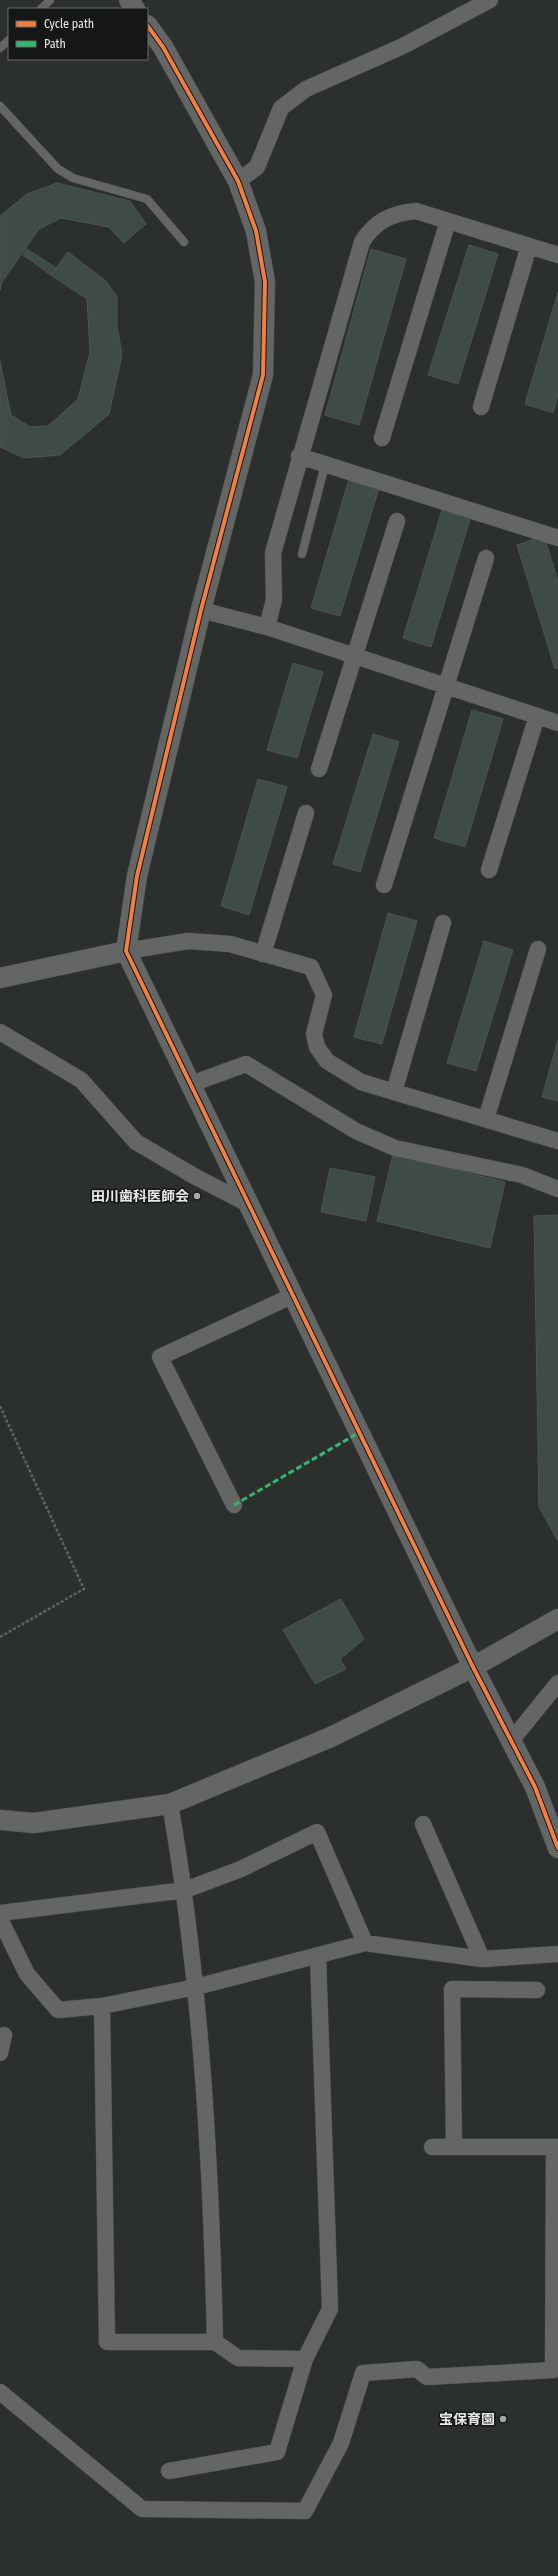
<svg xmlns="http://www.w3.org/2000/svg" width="558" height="2576" viewBox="0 0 558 2576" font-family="'Fira Sans Condensed','Noto Sans JP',sans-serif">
	<rect width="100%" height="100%" fill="#2b2f2d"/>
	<path fill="#3f4b45" stroke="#505351" d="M57 183 130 201 146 224 124 243 109 227 61 218 39 229 2 282 0 290V216L27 194Z
		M469 245 498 254 458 384 428 375Z
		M27 249 56 268 51 275 23 255Z
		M371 249 406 259 359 425 325 415Z
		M68 252 106 281 117 297V325L122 355 109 414 60 455 24 458 0 447V361L11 415 30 427 48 426 78 399 90 352 87 299 51 275Z
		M558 292V395L553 413 525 404Z
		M349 479 379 488 340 616 311 608Z
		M442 510 470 519 431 647 403 638Z
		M544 536 558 582V668L555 669 517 545Z
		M293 663 323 672 297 758 267 750Z
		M472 710 503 719 465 847 434 838Z
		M373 734 399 742 360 872 333 864Z
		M258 779 287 787 249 915 221 906Z
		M388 913 417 921 382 1044 354 1037Z
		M484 941 513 950 476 1071 447 1063Z
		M558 1040V1101L542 1097Z
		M393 1155 505 1182 490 1248 377 1221Z
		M330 1168 375 1177 366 1221 321 1212Z
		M558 1215V1541L539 1507 534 1216Z
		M341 1599 364 1639 340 1659 346 1669 315 1684 283 1630Z"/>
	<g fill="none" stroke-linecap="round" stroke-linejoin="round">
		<g stroke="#4b4d4c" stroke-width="9">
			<path id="service" d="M41 9 50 0
				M0 48 9 40
				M0 106 58 169 73 178 147 199 184 242
				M302 554 325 465"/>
		</g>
		<g stroke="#4b4d4c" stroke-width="17">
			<path id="minor" d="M238 181 257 167 281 108 306 89 403 46 490 0
				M481 407 529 246
				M382 438 448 221
				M299 456 558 538
				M201 610 267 627 558 723
				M267 627 274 600 273 553 362 242C375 221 392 213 416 211L558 255
				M319 769 397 521
				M489 870 537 716
				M384 885 486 558
				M126 951 188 941 230 944 311 967 324 995 314 1034 317 1047 327 1061 361 1082 558 1141
				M263 954 306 813
				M0 1032 81 1080 136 1142 194 1176 250 1205
				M191 1084 246 1064 356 1131 395 1148 522 1175 558 1189
				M394 1092 443 923
				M486 1119 538 949
				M234 1505 160 1357 294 1295
				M511 1741 558 1683
				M170 1804C201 1981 211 2162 215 2342
				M423 1824 482 1959
				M0 1913 185 1890 241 1869 317 1832 365 1943
				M0 1919 27 1974 58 2010 102 2006
				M318 1956 330 2309 305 2359 238 2358 215 2342H107L102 2006 196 1987 365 1943 482 1959 558 1954
				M0 2053 4 2035
				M432 2147H558
				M454 2147 452 1989 537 1990
				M0 2392 142 2509 305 2511 341 2443 363 2373 417 2369 427 2377 553 2370 554 2147
				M169 2471 277 2452 305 2359"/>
		</g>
		<g stroke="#4b4d4c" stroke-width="21">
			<path id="tertiary" d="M129 0 135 9
				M147 25 163 47 238 181 256 231 265 282 263 375 201 610 137 876 126 951 473 1667 535 1787 558 1848
				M0 978 126 951
				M0 1820 34 1823 170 1804 331 1737 473 1667 558 1619"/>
		</g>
		<path stroke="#616463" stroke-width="2.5" stroke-dasharray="3 2" stroke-linecap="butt" d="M0 1406 84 1589 0 1637"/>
		<use href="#service" stroke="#636664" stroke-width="8"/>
		<use href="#minor" stroke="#636664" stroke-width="16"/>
		<use href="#tertiary" stroke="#636664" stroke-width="20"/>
		<path stroke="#33b770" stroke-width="3" stroke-dasharray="6 3" stroke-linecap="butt" d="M234 1505 360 1432"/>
		<g stroke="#151716" stroke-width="6">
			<path id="cycleway" d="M147 25 163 47 238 181 256 231 265 282 263 375 201 610 137 876 126 951 473 1667 535 1787 558 1848"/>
		</g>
		<use href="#cycleway" stroke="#f27e40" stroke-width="4"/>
	</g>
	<g fill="#a5a9a7" stroke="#151716" stroke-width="1.5">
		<circle cx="197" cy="1196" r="4"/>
		<circle cx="503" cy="2419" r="4"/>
	</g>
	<g text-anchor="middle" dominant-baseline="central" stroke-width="3" stroke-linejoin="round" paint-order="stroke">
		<g font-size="14" font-weight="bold" fill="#e7ebe9" stroke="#151716" text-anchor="end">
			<text x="189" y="1196">田川歯科医師会</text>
			<text x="495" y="2419">宝保育園</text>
		</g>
	</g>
	<rect x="8" y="8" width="140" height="52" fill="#151716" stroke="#696c6a"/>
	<rect x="16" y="21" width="20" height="6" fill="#f27e40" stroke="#696c6a"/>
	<text x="44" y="28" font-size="12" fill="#e7ebe9">Cycle path</text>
	<rect x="16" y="41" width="20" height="6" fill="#33b770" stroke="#696c6a"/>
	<text x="44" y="48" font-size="12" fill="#e7ebe9">Path</text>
</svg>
